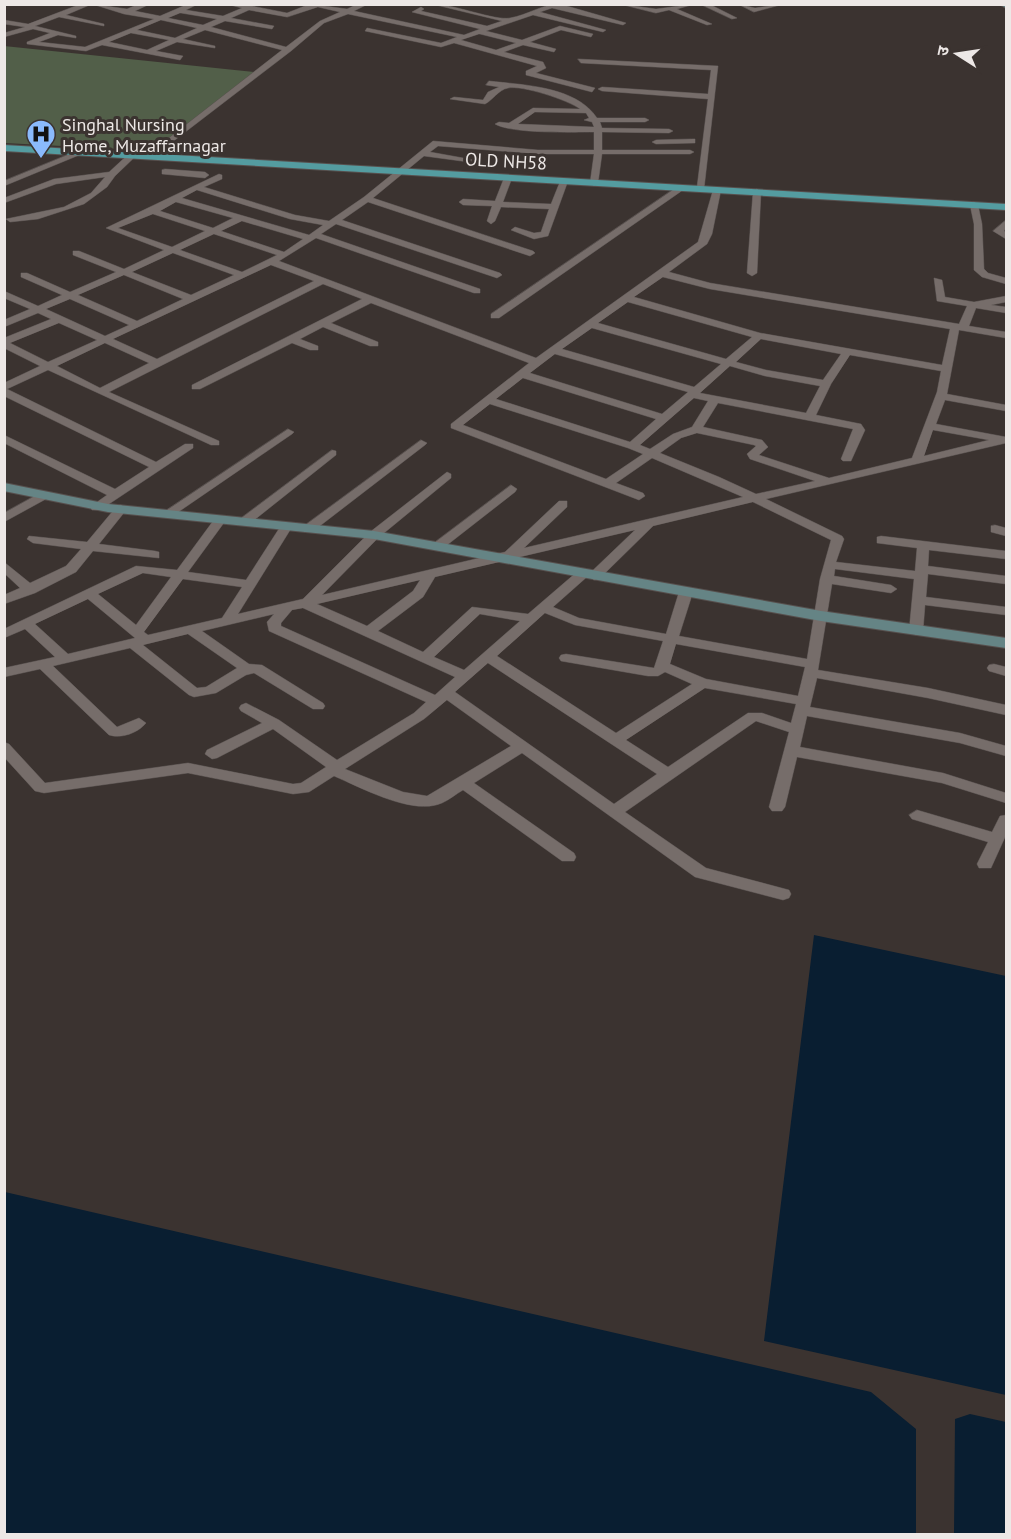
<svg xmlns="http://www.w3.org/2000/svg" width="1011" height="1539" viewBox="0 0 1011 1539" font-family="'PT Sans','Noto Sans Devanagari',sans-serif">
	<rect width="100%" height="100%" fill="#3b3330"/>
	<path fill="#525f49" d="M4 46 254 72 158 151 5 143Z"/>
	<path fill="#091e31" d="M814 935 1006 976V1395L764 1341Z
		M5 1192 871 1392 916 1429V1534H5Z
		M970 1414 1006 1422V1534H954L955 1419Z"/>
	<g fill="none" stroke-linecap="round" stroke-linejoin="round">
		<g stroke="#57504e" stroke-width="1">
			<path id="street" d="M81 4H92L66 15 104 24V26L59 17 35 26 76 36V38L58 35 39 42 85 47 154 19 124 14 92 4 127 9 139 4H150L135 11 160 16 188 4H198L186 10 223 16 242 8 226 4H242L287 13 310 4 347 9 358 4H368L354 11 464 35 480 29 412 12 421 7 424 9 421 11 487 26 502 21 432 4C454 4 495 21 510 18 528 15 542 4 560 4L626 23 623 25 552 8 540 12 606 30 603 32 533 15 486 31 522 40 560 26 593 34 591 37 561 30 530 42 556 49 554 52 523 45 504 52 543 62 546 68 536 73 595 88 592 92 526 75V71L537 66 454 43 441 47 365 31 367 28 441 43 457 37 348 14 324 23 291 51 154 156H151V152L282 50 205 30 183 39 215 46V48L177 42 156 51 183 56 180 60 102 45 86 51 27 44V42L50 33 33 29 4 37V33L25 27 4 24V20L28 24ZM318 7 340 12 320 21 286 47 211 27 225 21 272 29 274 26 231 18 249 10 287 17ZM180 13H181L217 19 203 25 168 18ZM161 20 197 28 175 38 137 30ZM131 33 169 40 147 50 109 42ZM479 34H480L516 43 496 50 461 40Z
				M620 4 656 9 695 4 677 9 712 24 707 25 669 10 656 13Z
				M700 4H709L737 18 732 19Z
				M738 4 755 8 784 4 754 12Z
				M578 59 718 66 704 189 697 187 708 99 602 91 598 89 602 87 708 94 711 70 581 63Z
				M489 81C523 85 576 86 597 118H645L649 120 645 122H600L602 128 669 129 673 131 669 133 602 132V150H690L694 152 690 154H602L598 183 594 186 590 183 594 154H538L438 146 430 152 480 161 476 163 424 156 373 198 533 251 535 253 530 256 368 202 342 220 500 273 502 275 497 278 336 224 321 234 480 289V293H474L316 238 279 261 536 358 698 242 713 190 717 187 721 190 712 234 707 244 669 272 710 283 959 324 967 306 937 301 934 278 942 280 945 297 974 302 1006 296V302L991 305 1006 307V313L976 308 969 326 1006 332V338L959 330 947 394 1006 405V411L945 400 936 424 1006 437V443L766 499 842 536 844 539 836 562 915 571 917 548 877 543V537L881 536 1006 551V559L929 550 928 566 1006 576V584L928 574 926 597 1006 607V615L925 605 923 631 916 635 909 631 914 579 835 569 834 576 891 585 897 589 891 593 832 584 818 670 928 688 1006 705V715L928 698 817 678 810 707 960 733 1006 746V756L960 743 807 716 800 747 943 773 1006 793V803L942 783 797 757 785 807 782 811H772L769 807 789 732 756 721 625 812 706 868 789 890 791 894 789 898 783 900 695 877 522 753 474 783 574 853 576 857 574 861H562L463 790C456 794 449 800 442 803 413 816 362 788 334 776L309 792 293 794 188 773 44 793 35 791 4 757V742L9 744 45 783 188 763 293 784 301 783 326 767 273 729 217 758 212 759 205 754 207 750 262 723 241 711 239 708 241 705 246 703 279 720 337 760 414 713 426 702 269 631 267 622 274 614 202 631 249 664 262 665 323 703 325 706 323 709H313L254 673 246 675 216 693 194 697 189 695 130 648 53 666 117 727 139 718 146 723C138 733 121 739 109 735L40 669 4 677V668L55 657 25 629 4 638V629L136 566 177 570 216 517 220 516 226 520 188 572 246 580 282 524 286 523 292 527 238 614 303 599 370 532 447 472 451 474V478L378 538 322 595 505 552 559 501H567V507L524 548 743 497 652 458 616 483 643 493 645 496 639 500 451 428V424L529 363 371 303 331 323 378 342V346H370L323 327 300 339 318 346V350H310L292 343 200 389H192V385L362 299 323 284 109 392 219 441V445H211L48 370 7 389 156 462 185 444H193V448L100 510H92L90 507 107 495 4 443V435L115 489 149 467 4 396V383L40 366 4 348V338L51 319 38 313 4 327V320L30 309 4 298V291L38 306 62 295 21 277V273H27L70 292 116 272 73 255V251H79L124 269 164 250 106 228 219 174 222 175V179L204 187 295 215 329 221 364 197 433 141 538 150H594V132C572 132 512 134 495 124L499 122 509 123 533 108 580 109C568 100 522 85 508 88 498 90 493 100 485 104L450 99 454 97 483 100 488 92 499 87 486 85ZM535 112 586 113 589 118 584 120 592 122 594 127 518 124ZM197 190 290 219 323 225 309 235 182 198ZM176 202 233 218 213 228 160 211ZM153 214 205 231 172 247 118 228ZM242 221 303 239 284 252 221 231ZM214 234 277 255 242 272 180 250ZM173 253 234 275 191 295 132 272ZM271 265 314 281 157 359 113 339ZM124 275 183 299 137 321 78 295ZM663 277 710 289 950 329 942 365 760 333 634 297ZM70 299 129 325 105 336 46 309ZM628 302 752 337 726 359 598 323ZM59 323 97 340 48 362 10 343ZM592 328 721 364 694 387 562 349ZM761 339 841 354 823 380 766 370 736 362ZM105 343 149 363 100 388 57 366ZM555 354 688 392 662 414 530 373ZM850 355 941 371 937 392 912 458 829 478 759 455 768 447 762 440 703 427 718 403 853 429 841 459 843 461H851L865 430 861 424 816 415 831 384ZM730 366 765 376 820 386 806 413 700 393ZM523 378 656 419 630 442 496 399ZM694 398 708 401 692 427 673 434 650 449 640 445ZM490 404 628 448 643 454 606 479 463 425ZM933 430 989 440 924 456ZM697 433 754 445 756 446 747 454 750 459 815 481 756 494 719 477 660 453 681 438ZM753 502 831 540 820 579 807 659 679 636 693 592 686 588 679 592 666 634 579 618 553 607 588 576 594 580 599 579 653 526ZM635 530 589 574 583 570 578 571 528 614 472 607 423 652 378 631 423 597 435 577ZM143 573 171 577 136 625 98 594ZM183 579 242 587 222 618 148 635 144 632ZM420 580 413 591 367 626 317 604ZM88 599 135 638 68 654 35 624ZM303 608 455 677 435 695 281 626V623L292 610ZM545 613 575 625 663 641 654 668 566 654 561 655 559 658 561 661 648 676H658L665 672 692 684 616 733 497 656ZM480 614 520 621 464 670 434 657ZM188 634 237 668 206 687 197 688 143 645ZM676 644 805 667 798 696 706 679 670 664ZM488 663 657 774 614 804 455 692ZM705 688 796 704 791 723 762 713H748L668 767 626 740ZM447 700 511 746 427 796 403 792 345 769 424 719Z
				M692 139H695V143L656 144 652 142 656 140Z
				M82 149 89 151 4 186V181Z
				M132 151 139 153 115 176 107 187 84 204 38 219 10 222 6 219 64 207 91 193 105 177 56 184 4 203V198L54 179 109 172Z
				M165 169 205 172 209 175 205 178 162 174V170Z
				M508 175 512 178 503 202 551 204 561 179 568 181 548 236 534 239 511 230 515 227 534 233 541 232 549 209 501 207 495 221 491 224 487 221 492 206 463 205 459 202 463 199 495 201 504 178Z
				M680 185 684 188 683 190 499 318H491V314Z
				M757 189 761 192 757 273 752 276 747 273 753 192Z
				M974 202 978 205 982 224 984 269 988 273 1006 278V284L982 277 974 270V224L970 205Z
				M1006 220V228L1004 231 1006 232V239L993 231Z
				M288 429 294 432 292 434 171 517H163L161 514Z
				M421 440 427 443 425 445 312 532H304V526Z
				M332 450 336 451V455L248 525H240V519Z
				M511 485 517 489 515 492 442 549H434V543Z
				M42 492 46 493V499L4 522V513Z
				M121 505 127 509 99 544 155 551 159 552V558L93 551 76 572 35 593 4 604V595L20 588 4 573V562L30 583 66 566 81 549 33 543 27 539 29 536 87 542 117 506Z
				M995 525 1006 528V536L991 532V526Z
				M994 664 1006 667V676L989 671 987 668 989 665Z
				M917 810 992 832 1000 816 1006 815V835L991 868H979L977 864 988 842 912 819 909 815Z"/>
		</g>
		<g stroke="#57504e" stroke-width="2">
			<path id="secondary" d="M999 4H1006V8Z
				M4 483 108 504 374 531 821 611 1006 638V648L821 621 374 539 108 512 4 491Z"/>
		</g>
		<g stroke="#57504e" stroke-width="2">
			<path id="primary" d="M4 145 1006 204V210L4 151Z"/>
		</g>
		<use href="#street" fill="#766d6a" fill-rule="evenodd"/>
		<use href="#secondary" fill="#658485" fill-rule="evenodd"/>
		<use href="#primary" fill="#549ca0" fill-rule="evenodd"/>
	</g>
	<defs>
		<g id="hospital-pin" transform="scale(1.5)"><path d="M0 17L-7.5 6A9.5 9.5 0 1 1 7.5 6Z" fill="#8abafc" stroke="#3b3330"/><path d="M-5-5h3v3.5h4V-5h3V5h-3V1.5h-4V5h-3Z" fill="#111"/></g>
	</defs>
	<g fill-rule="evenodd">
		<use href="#hospital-pin" x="41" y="134"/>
	</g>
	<g text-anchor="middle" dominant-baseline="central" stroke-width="6" stroke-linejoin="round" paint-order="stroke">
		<g font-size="18" fill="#ede8e6" stroke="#3b3330" text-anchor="start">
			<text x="62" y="124">Singhal Nursing<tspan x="62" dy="21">Home, Muzaffarnagar</tspan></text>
		</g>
		<g font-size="18" fill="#ede8e6" stroke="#3b3330">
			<text transform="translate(506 161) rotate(3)">OLD NH58</text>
		</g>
	</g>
	<rect width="1011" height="1539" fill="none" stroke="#ede8e6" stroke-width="12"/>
	<g transform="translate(957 54) rotate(282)" stroke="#3b3330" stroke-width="4.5" paint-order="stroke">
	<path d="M0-4.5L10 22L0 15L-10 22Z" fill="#ede8e6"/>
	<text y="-9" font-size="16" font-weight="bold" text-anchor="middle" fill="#ede8e6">उ</text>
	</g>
</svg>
